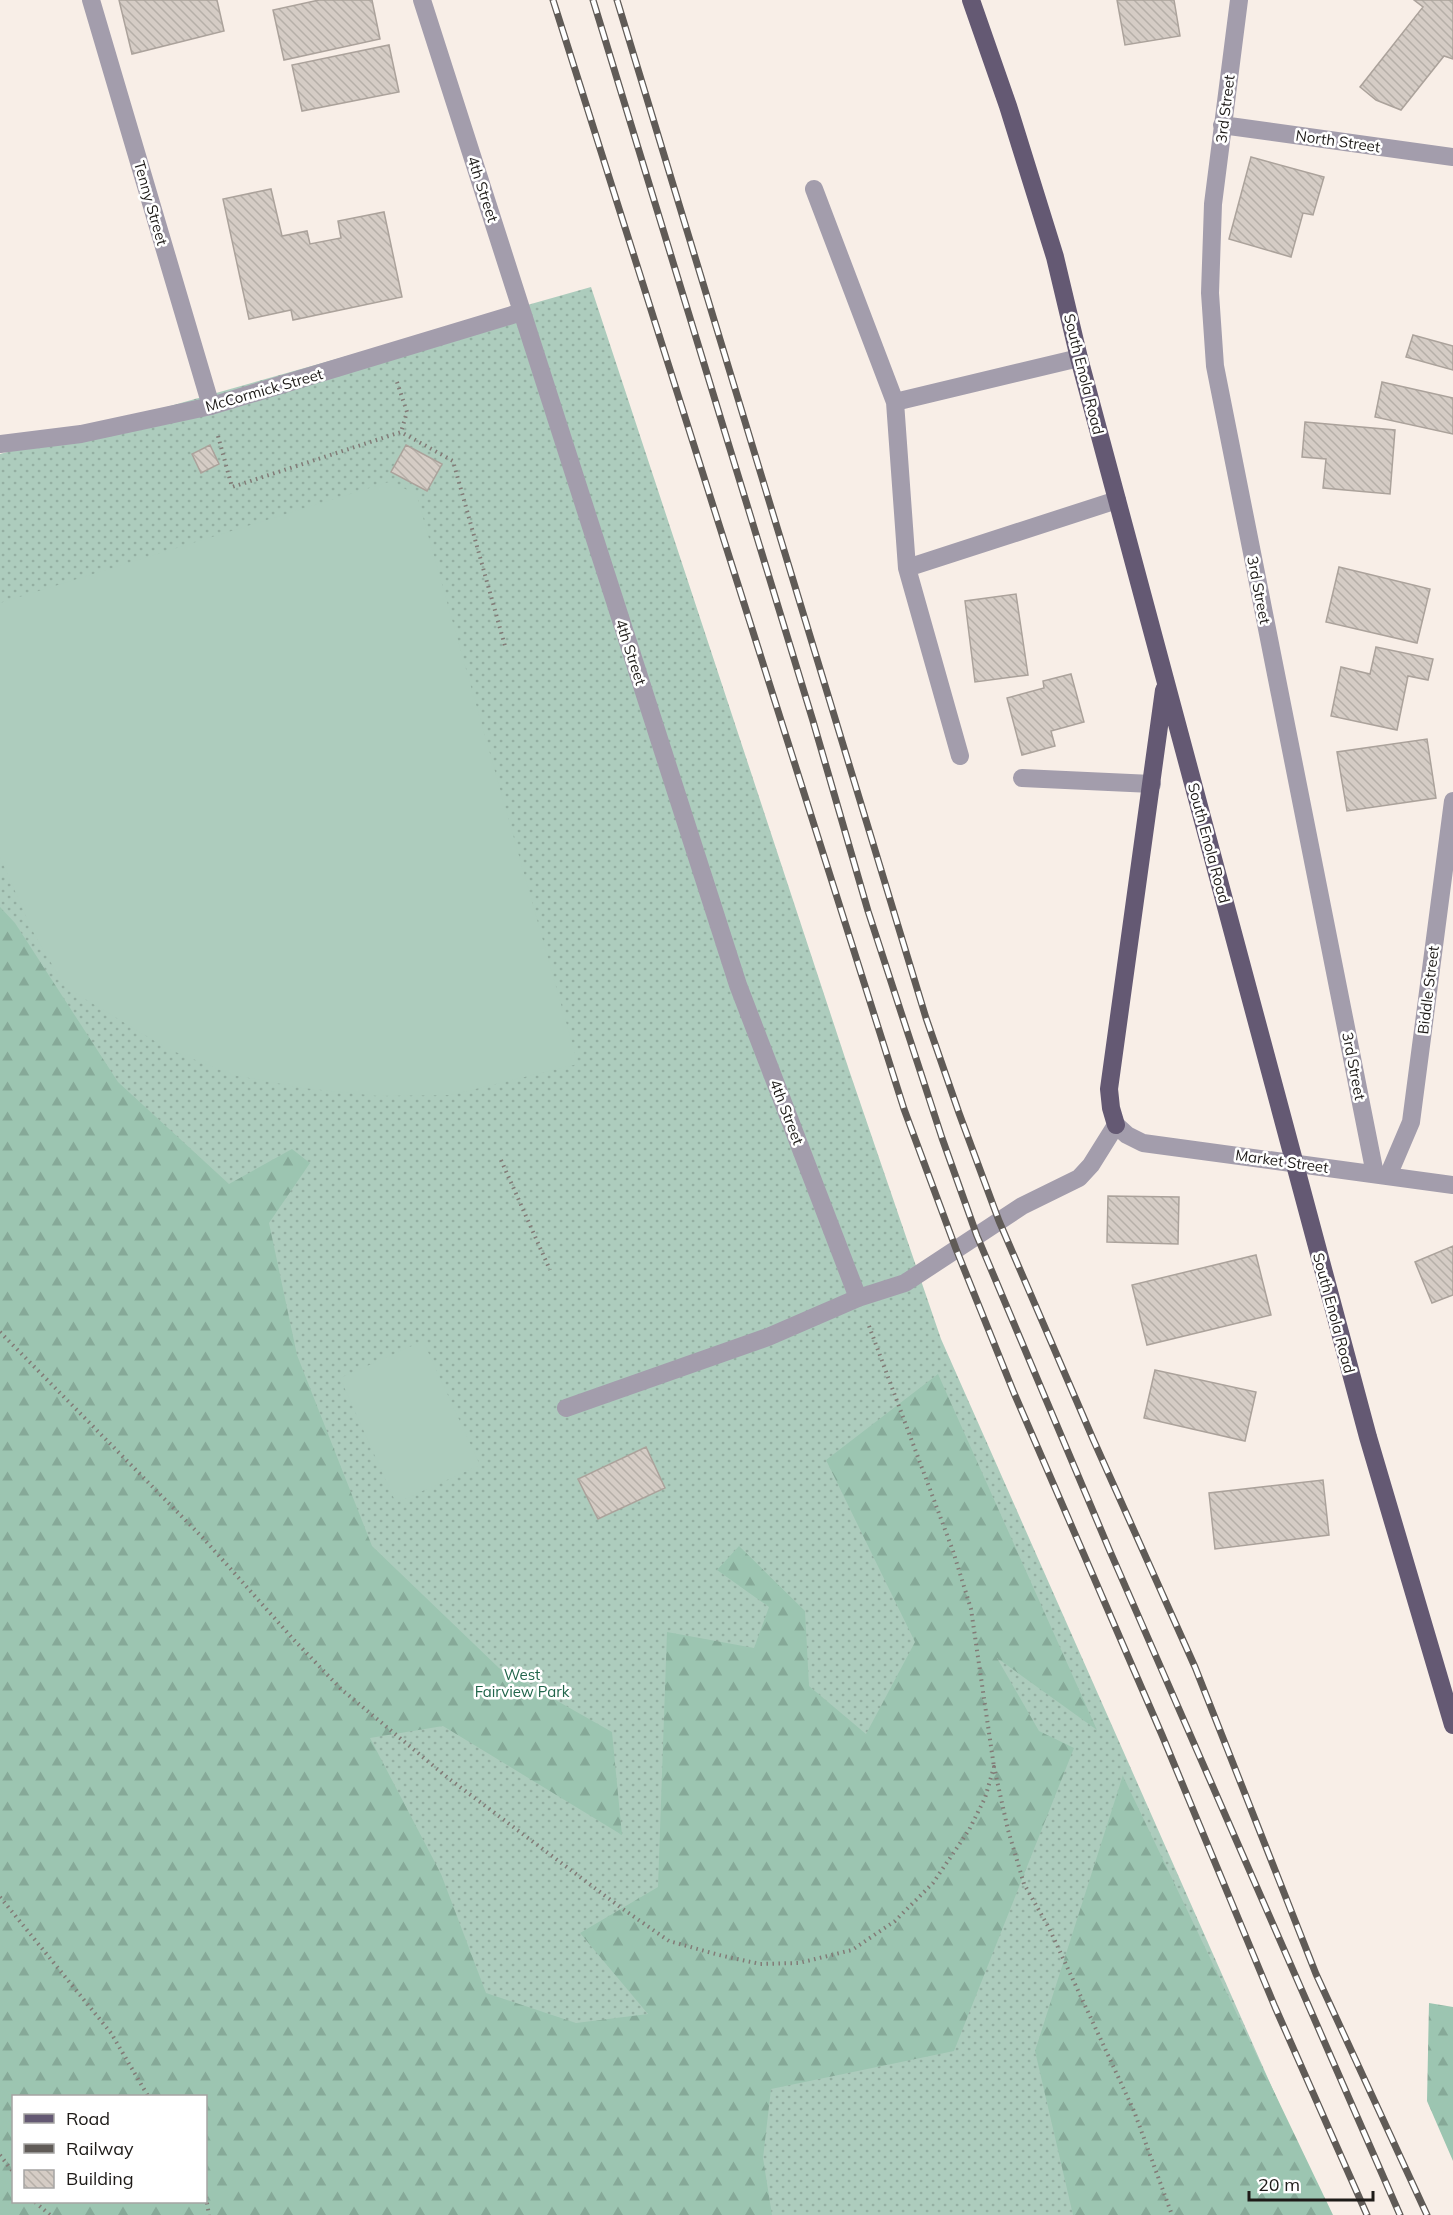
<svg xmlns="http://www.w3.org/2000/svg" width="1453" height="2215" viewBox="0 0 1453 2215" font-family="Mulish,sans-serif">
	<defs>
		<pattern id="grass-dots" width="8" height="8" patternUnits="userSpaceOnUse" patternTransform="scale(1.5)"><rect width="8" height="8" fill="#adccbd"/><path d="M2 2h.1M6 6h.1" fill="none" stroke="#94afa2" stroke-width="1.8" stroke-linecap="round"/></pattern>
		<pattern id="forest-firs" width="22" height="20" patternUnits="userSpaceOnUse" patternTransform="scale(1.5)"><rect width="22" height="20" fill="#9cc5b1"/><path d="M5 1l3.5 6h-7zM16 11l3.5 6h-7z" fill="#86a998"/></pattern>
		<pattern id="building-back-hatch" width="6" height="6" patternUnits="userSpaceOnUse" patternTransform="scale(1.5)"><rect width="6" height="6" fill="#d5ccc5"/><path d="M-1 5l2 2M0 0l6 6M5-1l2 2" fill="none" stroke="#b6afa8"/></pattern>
	</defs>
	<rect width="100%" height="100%" fill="#f8eee7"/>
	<path fill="url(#grass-dots)" fill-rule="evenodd" d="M591 287 849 1070 941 1339 1297 2144 1326 2215H0V454ZM14 2096H206V2202H14Z"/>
	<path fill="url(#forest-firs)" fill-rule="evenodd" d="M0 907 15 923 118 1082 229 1184 292 1149 310 1163 269 1223 297 1355 372 1546 499 1668 612 1732 622 1835 443 1726 370 1738 441 1874 486 1993 576 2023 648 2014 580 1933 658 1887 667 1632 754 1648 769 1607 717 1570 739 1546 805 1611 809 1686 866 1734 915 1642 826 1460 938 1374 1097 1730 997 1658 1039 1731 1074 1748 954 2051 771 2089 763 2158 772 2215H0ZM206 2096V2202H14V2096Z
		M1123 1775V1776L1333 2215H1073L1035 2051Z
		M1429 2003 1453 2007V2161L1427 2101Z"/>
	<path fill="#adccbd" d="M392 481 417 496 578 1064 451 1095 378 1096 303 1088 233 1075 168 1049 65 987 32 930 0 857V603Z
		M423 1341 480 1465 396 1503 340 1378Z"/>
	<path fill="url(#building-back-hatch)" stroke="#aba29b" stroke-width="1.5" d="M119 0H217L224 31 132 54Z
		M319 0H372L380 39 284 60 273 10Z
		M1117 0H1174L1180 36 1125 45Z
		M1414 0H1453V59L1444 56 1401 110 1376 100 1360 87 1423 7Z
		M389 45 399 92 302 111 292 65Z
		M1251 157 1324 177 1313 215 1303 213 1291 257 1229 239Z
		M271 189 282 236 307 231 310 244 341 238 338 221 384 212 402 297 293 320 291 310 249 319 223 199Z
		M1413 335 1453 346V370L1406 357Z
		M1382 382 1453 398V434L1375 417Z
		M1305 422 1395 430 1390 494 1323 488 1326 459 1302 457Z
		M210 445 219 464 201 473 192 454Z
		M406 445 442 464 427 491 391 472Z
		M1339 567 1430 589 1417 643 1326 622Z
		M1016 594 1028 675 975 682 965 601Z
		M1376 647 1433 659 1428 680 1408 676 1397 730 1331 716 1341 667 1370 674Z
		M1071 674 1084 722 1051 731 1055 746 1022 755 1007 698 1044 688 1043 681Z
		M1427 739 1436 798 1347 811 1337 752Z
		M1108 1196 1179 1197 1178 1244 1107 1242Z
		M1453 1246V1295L1432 1303 1415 1262Z
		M1256 1255 1271 1315 1147 1345 1132 1285Z
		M1155 1370 1256 1392 1245 1441 1144 1418Z
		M646 1447 665 1488 598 1519 578 1479Z
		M1323 1480 1329 1535 1215 1549 1209 1493Z"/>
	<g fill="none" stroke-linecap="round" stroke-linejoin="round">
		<path stroke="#827b77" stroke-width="4" stroke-dasharray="1.5 4.5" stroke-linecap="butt" d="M397 382 407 412 401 432
			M218 436 232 487 401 432 453 461 505 646
			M501 1160 550 1270
			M869 1326 953 1551 971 1609 994 1767
			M0 1332 204 1539 294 1640 341 1689 448 1778 620 1907 669 1941 719 1955 760 1964 799 1963 852 1950 895 1921 933 1883 969 1830 985 1798 994 1767 1008 1830 1024 1884 1049 1928 1134 2111 1172 2215
			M0 1897 111 2033 148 2096
			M0 2155 14 2173
			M206 2197 209 2215
			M35 2202 50 2215"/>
		<path stroke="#a39dac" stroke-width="18" d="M91 0 211 406
			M422 0 738 985 858 1298
			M1239 0 1213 204 1210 293 1215 366 1375 1174
			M1222 125 1453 157
			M814 189 895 402 907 568
			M895 402 1079 358
			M0 444 81 434 211 406 522 312
			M960 756 907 568 1117 500
			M1022 778 1152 784
			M1388 1176 1411 1122 1453 801
			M566 1408 768 1337 858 1298 905 1283 1022 1206 1079 1178 1091 1165 1116 1125 1127 1135 1143 1143 1453 1185"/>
		<path stroke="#645973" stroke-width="18" d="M971 0 1008 106 1055 257 1079 358 1368 1437 1453 1725
			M1116 1125 1111 1108 1109 1089 1164 690"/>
		<g stroke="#605b57" stroke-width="7">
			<path id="rail" d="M553 0 904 1109 956 1249 1014 1393 1162 1735 1275 2007 1367 2215
				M593 0 813 721 868 911 942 1138 977 1236 1109 1549 1400 2215
				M617 0 926 1018 959 1113 999 1221 1093 1439 1195 1667 1316 1974 1427 2215"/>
		</g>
		<use href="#rail" stroke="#fff" stroke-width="4.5" stroke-dasharray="14" stroke-linecap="butt"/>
	</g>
	<g text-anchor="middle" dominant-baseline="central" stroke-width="5" stroke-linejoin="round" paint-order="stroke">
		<g font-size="15" fill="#1e1b18" stroke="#fff">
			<text transform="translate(1225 109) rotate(-83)">3rd Street</text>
			<text transform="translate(1338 141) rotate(8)">North Street</text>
			<text transform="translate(483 189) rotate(72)">4th Street</text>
			<text transform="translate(151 203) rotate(74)">Tenny Street</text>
			<text transform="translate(1084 374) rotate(76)">South Enola Road</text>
			<text transform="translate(264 390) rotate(-16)">McCormick Street</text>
			<text transform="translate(1259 590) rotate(79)">3rd Street</text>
			<text transform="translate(631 652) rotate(72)">4th Street</text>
			<text transform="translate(1209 843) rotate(75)">South Enola Road</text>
			<text transform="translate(1428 990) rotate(-83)">Biddle Street</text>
			<text transform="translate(1354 1066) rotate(79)">3rd Street</text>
			<text transform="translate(787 1112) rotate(69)">4th Street</text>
			<text transform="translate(1282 1161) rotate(8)">Market Street</text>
			<text transform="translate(1334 1313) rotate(75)">South Enola Road</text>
		</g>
		<g font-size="15" fill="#21654b" stroke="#fff">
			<text x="522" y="1674">West<tspan x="522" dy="17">Fairview Park</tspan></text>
		</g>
	</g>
	<rect x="12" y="2095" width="195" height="108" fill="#ffffff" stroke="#a5a4a3" stroke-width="1.5"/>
	<rect x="24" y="2114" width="30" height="9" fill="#645973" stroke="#a5a4a3" stroke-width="1.5"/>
	<text x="66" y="2125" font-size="18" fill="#1e1b18">Road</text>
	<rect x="24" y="2144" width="30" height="9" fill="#605b57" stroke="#a5a4a3" stroke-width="1.5"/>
	<text x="66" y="2155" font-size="18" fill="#1e1b18">Railway</text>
	<rect x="24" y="2170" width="30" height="18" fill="url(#building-back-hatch)" stroke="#a5a4a3" stroke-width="1.5"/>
	<text x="66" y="2185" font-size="18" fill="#1e1b18">Building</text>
	<path d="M1249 2191v9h124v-9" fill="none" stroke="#1e1b18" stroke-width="3"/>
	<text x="1258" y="2191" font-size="18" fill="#1e1b18" stroke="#ffffff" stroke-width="4.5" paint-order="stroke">20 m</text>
</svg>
